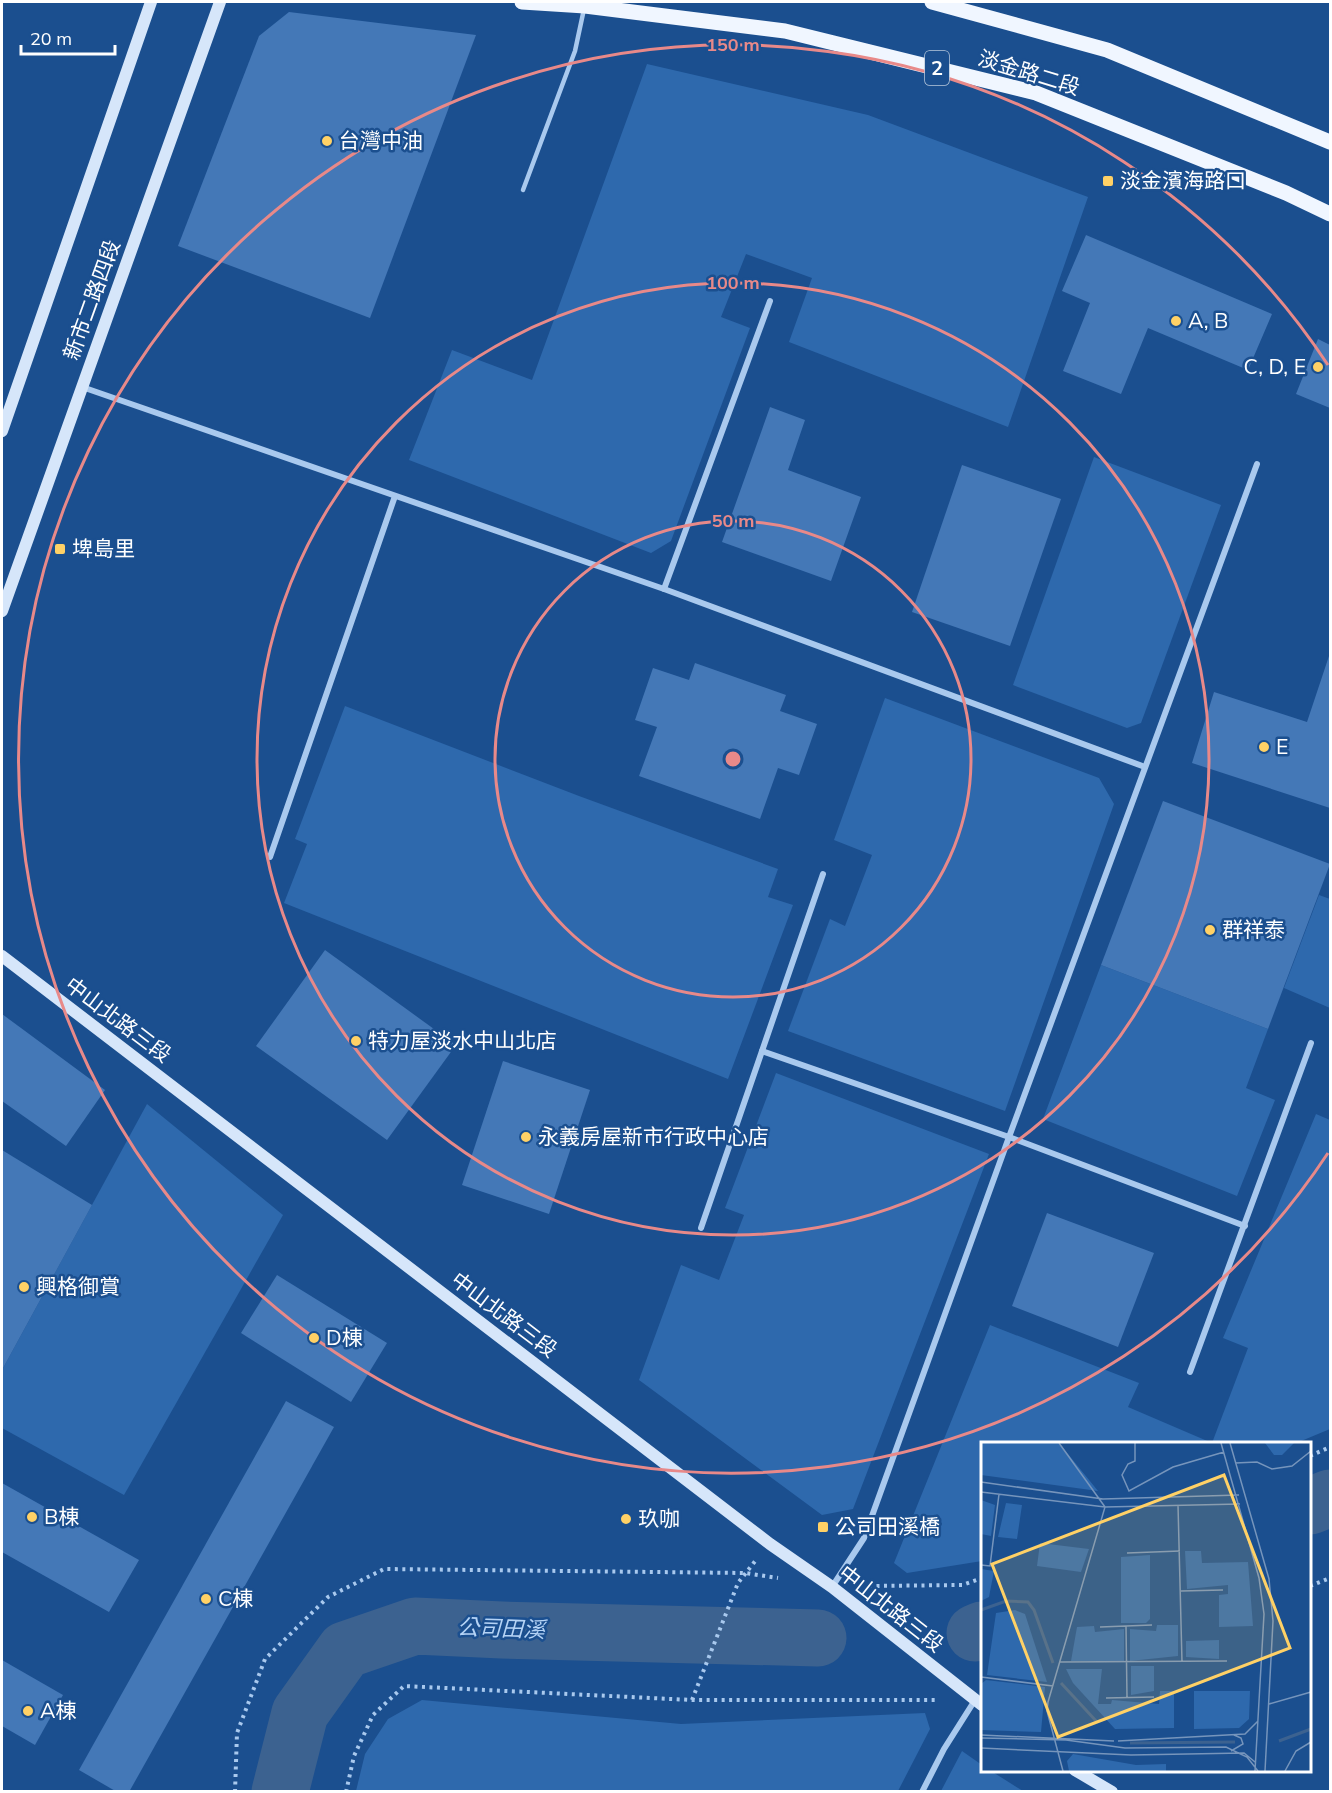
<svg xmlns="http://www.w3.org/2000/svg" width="1332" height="1793" font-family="Mulish,'Noto Sans TC',sans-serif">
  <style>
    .green { fill: #2e69ad }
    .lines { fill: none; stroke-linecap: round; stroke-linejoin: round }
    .river { stroke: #3c6290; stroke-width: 57 }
    .building { fill: #4478b7 }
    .path { stroke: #a9c9ee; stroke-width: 4; stroke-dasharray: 3 4.5; stroke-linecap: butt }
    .lane { stroke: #a9c9ee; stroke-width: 4.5 }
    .street { stroke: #a9c9ee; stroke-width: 6 }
    .secondary { stroke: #d6e6fa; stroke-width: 12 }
    .primary { stroke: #f0f6ff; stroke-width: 15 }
    .ring { fill: none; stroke: #e88989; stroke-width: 3 }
    .poi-dot { fill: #ffd166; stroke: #1b4f8f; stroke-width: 2 }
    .labels { text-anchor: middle; stroke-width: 5; stroke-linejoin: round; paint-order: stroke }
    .shield { fill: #1b4f8f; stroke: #bbcadd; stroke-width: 1.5 }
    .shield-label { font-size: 20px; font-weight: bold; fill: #fff }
    .street-label { font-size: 21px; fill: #fff; stroke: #1b4f8f }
    .poi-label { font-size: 21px; fill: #fff; stroke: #1b4f8f; text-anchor: start }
    .water-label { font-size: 22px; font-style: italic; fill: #b5d3f5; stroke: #1b4f8f }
    .inset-river { fill: none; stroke: #3c6290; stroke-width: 3 }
    .inset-road { fill: none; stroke: #7695bc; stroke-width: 1.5 }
    .view { fill: #ffd166; fill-opacity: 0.15; stroke: #ffd166; stroke-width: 3 }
    .inset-edge { fill: none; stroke: #fff; stroke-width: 3 }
    .centre { fill: #e88989; stroke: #1b4f8f; stroke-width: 3 }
    .ring-label { font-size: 18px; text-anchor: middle; font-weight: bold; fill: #e88989; stroke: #1b4f8f; stroke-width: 5; stroke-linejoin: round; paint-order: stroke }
  </style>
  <rect width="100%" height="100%" fill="#1b4f8f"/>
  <g class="green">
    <path d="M647,64L868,115L1088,197L1008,427L789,342L812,278L746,254L721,317L750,328L671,541L651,553L409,460L452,350L532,380Z"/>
    <path d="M1094,457L1221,505L1141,723L1127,728L1013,685Z"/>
    <path d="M885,698L1099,778L1114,804L1005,1111L788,1031L830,919L845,926L872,855L834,840Z"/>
    <path d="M345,706L579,796L778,869L768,897L793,905L728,1079L284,903L307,844L295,839Z"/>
    <path d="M1319,895L1330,899V1008L1284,988Z"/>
    <path d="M1101,965L1268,1029L1246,1088L1275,1100L1237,1196L1043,1119Z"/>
    <path d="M776,1073L989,1154L853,1509L822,1515L639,1380L681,1265L719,1280L744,1215L725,1208Z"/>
    <path d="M147,1104L283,1215L124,1495L2,1428V1370Z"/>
    <path d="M1316,1114L1330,1120V1429L1294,1444H982V1561L907,1573L894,1563L990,1325L1139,1383L1128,1407L1212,1443L1248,1348L1223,1338Z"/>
    <path d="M422,1700L681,1724L925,1713L930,1729L898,1791H356L365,1754L388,1719Z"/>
    <path d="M962,1751L982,1765V1770L991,1771L1023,1791H941Z"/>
  </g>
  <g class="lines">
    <g class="river">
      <path d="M1310,1506L1330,1498"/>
      <path d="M975,1633L982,1630"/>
      <path d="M280,1792L300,1713L345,1650L415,1626L502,1630L818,1638"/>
    </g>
  </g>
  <g class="building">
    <path d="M289,12L476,35L370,318L178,246L259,36Z"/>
    <path d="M1086,235L1272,314L1248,370L1148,328L1121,394L1063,371L1090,303L1062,291Z"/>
    <path d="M1318,339L1330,345V408L1296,394Z"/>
    <path d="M770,407L805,420L788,470L861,497L831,581L722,542Z"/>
    <path d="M962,465L1061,499L1010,646L912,612Z"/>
    <path d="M1330,653V808L1192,763L1214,692L1307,722Z"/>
    <path d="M695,663L786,695L780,711L817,724L799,775L778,768L760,819L639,776L657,727L635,720L653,668L689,680Z"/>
    <path d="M1163,801L1330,864L1268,1029L1101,965Z"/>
    <path d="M325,950L456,1045L387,1140L256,1046Z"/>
    <path d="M2,1014L105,1090L66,1146L2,1101Z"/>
    <path d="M503,1061L590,1090L549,1214L462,1185Z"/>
    <path d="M2,1150L92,1205L2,1370Z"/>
    <path d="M1047,1213L1154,1253L1118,1347L1012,1306Z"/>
    <path d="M277,1275L387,1343L351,1402L241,1333Z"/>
    <path d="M286,1401L334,1427L129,1792H117L79,1770Z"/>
    <path d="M2,1483L139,1560L109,1612L2,1552Z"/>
    <path d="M2,1660L63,1695L35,1745L2,1726Z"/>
  </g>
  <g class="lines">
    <g class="path">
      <path d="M1310,1456L1330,1447"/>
      <path d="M869,1586L962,1585L982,1578"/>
      <path d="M1310,1586L1330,1578"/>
      <path d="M692,1700L738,1583L756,1560"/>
      <path d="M235,1792L237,1733L265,1659L328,1597L384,1569L745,1573L778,1578"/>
      <path d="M346,1792L354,1756L373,1715L404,1686L692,1700H939"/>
    </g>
    <path class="lane" d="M523,190L575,51L584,9"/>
    <g class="street">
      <path d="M82,387L664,589L1145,767"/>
      <path d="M664,589L770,301"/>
      <path d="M270,857L395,496"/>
      <path d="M762,1051L1009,1137L1245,1226"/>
      <path d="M701,1228L823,874"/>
      <path d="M1190,1372L1311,1043"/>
      <path d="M832,1587L864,1538L1009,1137L1257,464"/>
      <path d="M922,1792L944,1749L975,1700"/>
    </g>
    <g class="secondary">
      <path d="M2,431L151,2"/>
      <path d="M2,611L220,2"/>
      <path d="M2,956L770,1544L832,1587L982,1705"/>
      <path d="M1075,1770L1112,1792"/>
    </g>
    <g class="primary">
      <path d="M522,2L585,6L785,31L1036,93L1286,193L1330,214"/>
      <path d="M932,2L1107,50L1330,142"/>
    </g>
  </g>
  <g class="ring">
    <circle cx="733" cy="759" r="238"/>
    <circle cx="733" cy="759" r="476"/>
    <path d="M1328 1153A714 714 0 1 1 1328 365"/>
  </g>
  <g class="poi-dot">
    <circle cx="327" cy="141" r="6"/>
    <rect x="1102" y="175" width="12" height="12" rx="3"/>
    <circle cx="1176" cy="321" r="6"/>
    <circle cx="1318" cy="367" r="6"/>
    <rect x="54" y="543" width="12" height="12" rx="3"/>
    <circle cx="1264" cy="747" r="6"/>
    <circle cx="1210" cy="930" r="6"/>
    <circle cx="356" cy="1041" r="6"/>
    <circle cx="526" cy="1137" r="6"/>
    <circle cx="24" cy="1287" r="6"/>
    <circle cx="314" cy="1338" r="6"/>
    <circle cx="32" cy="1517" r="6"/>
    <circle cx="626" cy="1519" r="6"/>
    <rect x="817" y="1521" width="12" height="12" rx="3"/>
    <circle cx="206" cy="1599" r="6"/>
    <circle cx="28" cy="1711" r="6"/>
  </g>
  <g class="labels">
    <rect class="shield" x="925" y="51" width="24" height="34" rx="4.5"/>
    <g class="shield-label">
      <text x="937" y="75">2</text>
    </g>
    <g class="street-label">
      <text transform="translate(1029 73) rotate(17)" y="7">淡金路二段</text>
      <text transform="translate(92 300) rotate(-70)" y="7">新市二路四段</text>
      <text transform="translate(118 1020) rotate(37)" y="7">中山北路三段</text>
      <text transform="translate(504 1315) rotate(37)" y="7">中山北路三段</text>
      <text transform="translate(891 1609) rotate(38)" y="7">中山北路三段</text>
    </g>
    <g class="poi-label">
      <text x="339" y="148">台灣中油</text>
      <text x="1120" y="188">淡金濱海路口</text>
      <text x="1188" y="328">A, B</text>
      <text x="1306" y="374" text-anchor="end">C, D, E</text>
      <text x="72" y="556">埤島里</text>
      <text x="1276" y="754">E</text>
      <text x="1222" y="937">群祥泰</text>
      <text x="368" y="1048">特力屋淡水中山北店</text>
      <text x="538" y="1144">永義房屋新市行政中心店</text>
      <text x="36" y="1294">興格御賞</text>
      <text x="326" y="1345">D棟</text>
      <text x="44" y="1524">B棟</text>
      <text x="638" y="1526">玖咖</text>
      <text x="835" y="1534">公司田溪橋</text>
      <text x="218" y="1606">C棟</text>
      <text x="40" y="1718">A棟</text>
    </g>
    <g class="water-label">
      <text transform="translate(501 1628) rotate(2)" y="8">公司田溪</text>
    </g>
  </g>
  <g transform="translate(981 1442)">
    <rect width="330" height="330" fill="#1b4f8f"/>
    <path d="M0,1H78L117,49L0,33ZM284,1H313L301,13H293ZM0,58L14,63L10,94L0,92ZM25,61L41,63L36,97L17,95ZM59,101L108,107L100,130L56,124ZM204,109H220L221,121L267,120L272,184L238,185V153L247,152V143L206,147ZM169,113V177L165,181H140V115ZM0,127L13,129L8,155L0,159ZM34,168L44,172L66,240L6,233L15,171ZM176,183H197V214L149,219V187L175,189ZM113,184L114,190L143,187V219H90L96,185ZM238,198V217L205,215V199ZM150,224H173V249L150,253ZM85,227H121L117,262H130L131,258L178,262L179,249H193V286L134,287L92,241ZM5,238L64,245L60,290L0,288V242ZM213,249H269L268,277L258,286L213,287ZM92,312L155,323L185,322V329H88L86,319Z" fill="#2e69ad"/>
    <path class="inset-river" d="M0,168L25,159L47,160L53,168L72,221M80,241L116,280M298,299L330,287M149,301L254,300"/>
    <path class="inset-road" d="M78,1L124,65L67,260L66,269L82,329M154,1V19L147,22L141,33L148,49L192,25L243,10M240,1L278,136L283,172L274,329M249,1L288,137L292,179L284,329M254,21L276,20L291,27L311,24L330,9M0,40L122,57L258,53M0,50L124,65L259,62M197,63L201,220M146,111L199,109M0,123L9,124L18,52M200,149L242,148M145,184L146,255M119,185L171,183M79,220L246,219M0,235L72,244M125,256L173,255M288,262L330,250M0,293L133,299M0,296L85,298L144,306L245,305L266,315L277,329M137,299L264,292L277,279M0,306L150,313L263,311L274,320M250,309L262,302L260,296L253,293M304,329L315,309L330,300"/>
    <path class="view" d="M243,33L309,206L77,295L11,122Z"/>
    <rect width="330" height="330" class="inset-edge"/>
  </g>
  <circle cx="733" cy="759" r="9" class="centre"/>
  <g class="ring-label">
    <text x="733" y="51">150 m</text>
    <text x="733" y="289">100 m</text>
    <text x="733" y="527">50 m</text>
  </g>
  <rect width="1332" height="1793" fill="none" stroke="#ffffff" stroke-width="6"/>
  <path d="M21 45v9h94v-9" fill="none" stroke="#ffffff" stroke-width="3"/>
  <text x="30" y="45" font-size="18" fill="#ffffff" stroke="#1b4f8f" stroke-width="4.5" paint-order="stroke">20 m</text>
</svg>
